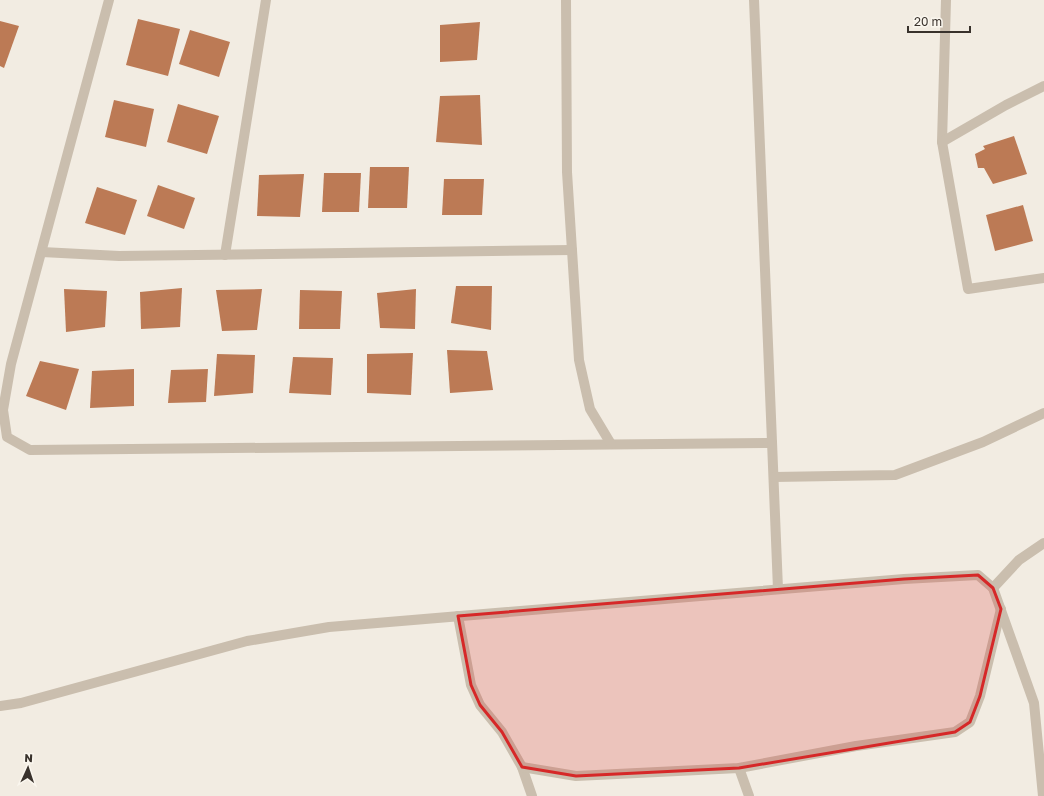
<svg xmlns="http://www.w3.org/2000/svg" width="1044" height="796" font-family="'Golos Text',sans-serif">
  <style>
    .building { fill: #bc7a55 }
    .lines { fill: none; stroke-linecap: round; stroke-linejoin: round }
    .minor { stroke: #cabeae; stroke-width: 10 }
    .marked { fill: #d62828; fill-opacity: 0.2; stroke: #d62828; stroke-width: 3; stroke-linejoin: round }
  </style>
  <rect width="100%" height="100%" fill="#f2ece2"/>
  <g class="building">
    <path d="M138,19L180,29L168,76L126,65Z"/>
    <path d="M0,21L19,26L4,68L0,66Z"/>
    <path d="M480,22L477,60L440,62V25Z"/>
    <path d="M190,30L230,42L219,77L179,64Z"/>
    <path d="M480,95L482,145L436,142L440,96Z"/>
    <path d="M114,100L154,109L146,147L105,137Z"/>
    <path d="M178,104L219,116L207,154L167,142Z"/>
    <path d="M1014,136L1027,174L993,184L984,168H978L975,154L985,149L983,146Z"/>
    <path d="M370,167H409L407,208H368Z"/>
    <path d="M324,173H361L359,212H322Z"/>
    <path d="M304,174L300,217L257,216L259,175Z"/>
    <path d="M444,179H484L482,215H442Z"/>
    <path d="M158,185L195,198L184,229L147,216Z"/>
    <path d="M97,187L137,200L125,235L85,223Z"/>
    <path d="M1023,205L1033,241L995,251L986,215Z"/>
    <path d="M456,286H492L491,330L451,323Z"/>
    <path d="M182,288L180,327L141,329L140,292Z"/>
    <path d="M64,289L107,291L105,327L66,332Z"/>
    <path d="M262,289L257,330L222,331L216,290Z"/>
    <path d="M416,289L415,329L380,328L377,293Z"/>
    <path d="M300,290L342,291L340,329H299Z"/>
    <path d="M447,350L487,351L493,390L450,393Z"/>
    <path d="M413,353L411,395L367,393V354Z"/>
    <path d="M217,354L255,355L253,393L214,396Z"/>
    <path d="M293,357L333,358L331,395L289,393Z"/>
    <path d="M40,361L79,369L66,410L26,396Z"/>
    <path d="M134,369V406L90,408L92,371Z"/>
    <path d="M208,369L206,402L168,403L171,370Z"/>
  </g>
  <g class="lines">
    <g class="minor">
      <path d="M109,0L11,364L3,410L7,437L30,450L772,443"/>
      <path d="M566,0L567,172L579,360L590,409L611,444"/>
      <path d="M754,0L778,589"/>
      <path d="M946,0L942,142L968,289L1044,278"/>
      <path d="M942,142L1006,105L1044,86"/>
      <path d="M42,252L119,256L572,250"/>
      <path d="M225,255L266,0"/>
      <path d="M774,477L895,475L983,442L1044,413"/>
      <path d="M993,588L1034,703L1043,796"/>
      <path d="M458,616L471,685L480,705L502,732L522,767L532,796"/>
      <path d="M0,706L21,703L247,641L329,627L904,579L978,575L993,588L1019,560L1044,543"/>
      <path d="M522,767L576,776L739,768L856,746L955,732L970,722L980,696L1001,609"/>
      <path d="M739,768L749,796"/>
    </g>
  </g>
  <path class="marked" d="M978,575L993,588L1001,609L980,696L970,722L955,732L739,768L576,776L522,767L502,732L480,705L471,685L458,616L904,579Z"/>
  <g transform="translate(28 768) rotate(3)" stroke="#faf6ee" stroke-width="3" paint-order="stroke">
  <path d="M0-3L7 15L0 10L-7 15Z" fill="#39322c"/>
  <text y="-6" font-size="11" font-weight="bold" text-anchor="middle" fill="#39322c">N</text>
  </g>
  <path d="M908 26v6h62v-6" fill="none" stroke="#39322c" stroke-width="2"/>
  <text x="914" y="26" font-size="12" fill="#39322c" stroke="#faf6ee" stroke-width="3" paint-order="stroke">20 m</text>
</svg>
